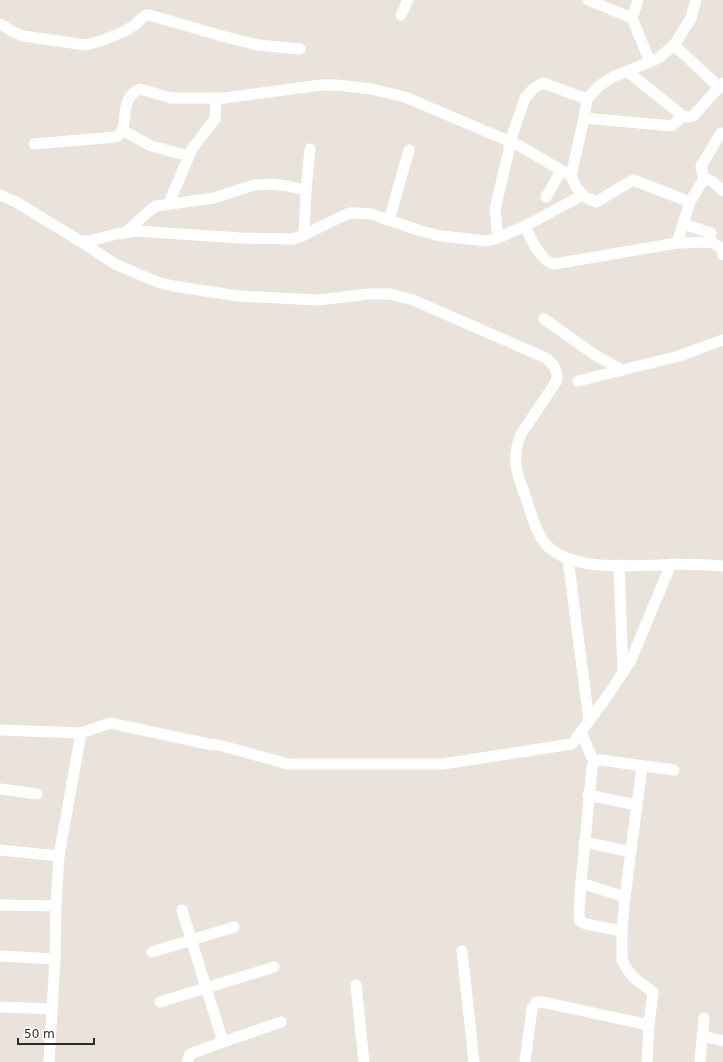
<svg xmlns="http://www.w3.org/2000/svg" width="723" height="1062" font-family="'DejaVu Sans',sans-serif">
  <style>
    .lines { fill: none; stroke-linecap: round; stroke-linejoin: round }
    .minor { stroke: #fff; stroke-width: 11 }
  </style>
  <rect width="100%" height="100%" fill="#e9e3dc"/>
  <g class="lines">
    <g class="minor">
      <path d="M588,0L632,18"/>
      <path d="M638,0L632,18L650,62"/>
      <path d="M696,0L691,18L675,44L659,58L613,77L600,85L587,99L584,118L571,176L576,187L585,197L596,202L633,180L690,202L701,183L707,179L713,182L723,191"/>
      <path d="M401,15L408,0"/>
      <path d="M0,24L14,32L23,36L86,45L103,40L123,32L135,25L142,18L146,15H149L222,36L258,45L300,49"/>
      <path d="M674,45L719,87"/>
      <path d="M627,71L683,116L689,117L693,116L723,83"/>
      <path d="M584,118L672,126L683,116"/>
      <path d="M122,130L151,146L189,156"/>
      <path d="M34,144L116,137C132,129 116,99 140,89L171,98H224L321,85H337L371,89L405,97L518,145L571,176"/>
      <path d="M704,180L701,166L721,133L723,134"/>
      <path d="M0,195L16,202L80,241L115,264L157,282L173,286L238,296L318,300L369,294H390L413,300L546,358C554,365 559,371 556,382L521,434C510,461 518,476 527,501C532,517 538,540 552,550C581,571 625,565 659,565C680,564 702,564 723,566"/>
      <path d="M546,197L561,171"/>
      <path d="M169,203L192,149L215,119L216,98"/>
      <path d="M389,220L409,150"/>
      <path d="M683,224L711,233L709,242"/>
      <path d="M525,226C530,237 541,262 554,264L677,243L709,242L715,244L721,248L723,255"/>
      <path d="M125,233L148,212L156,206L214,198L254,185L271,184L288,186L306,190"/>
      <path d="M304,235L306,190L310,149"/>
      <path d="M498,238L495,209L513,133L525,98L534,88L543,83L587,99"/>
      <path d="M80,241H90L116,234L136,231L240,238L293,239L304,235L349,213H357L371,214L421,231L441,236L486,241L498,238L525,226L583,195"/>
      <path d="M677,243L690,202"/>
      <path d="M544,319L595,355L622,370"/>
      <path d="M578,381L679,356L723,340"/>
      <path d="M568,559L589,721"/>
      <path d="M619,565L623,673"/>
      <path d="M0,730L81,733L59,856"/>
      <path d="M581,732L594,762"/>
      <path d="M81,733L110,723L208,744L219,745L288,764H443L572,744L608,695L631,660L671,564"/>
      <path d="M642,766L625,897L622,931V960L627,969L633,977L653,992L649,1025"/>
      <path d="M0,789L37,794"/>
      <path d="M588,795L636,805"/>
      <path d="M584,842L631,852"/>
      <path d="M0,850L59,856L56,906L55,959L49,1062"/>
      <path d="M581,883L625,897"/>
      <path d="M0,905L56,906"/>
      <path d="M182,910L223,1042"/>
      <path d="M622,931L586,924L580,921L579,913L581,883L592,768L594,762L601,760L674,770"/>
      <path d="M462,951L474,1062"/>
      <path d="M152,952L234,927"/>
      <path d="M0,956L55,959"/>
      <path d="M356,985L364,1062"/>
      <path d="M160,1002L274,967"/>
      <path d="M0,1007L52,1009"/>
      <path d="M702,1036L723,1041"/>
      <path d="M187,1062L190,1054L223,1042L281,1022"/>
      <path d="M525,1062L532,1009L536,1002H542L649,1025L647,1062"/>
      <path d="M700,1062L704,1018"/>
    </g>
  </g>
  <path d="M18 1038v6h76v-6" fill="none" stroke="#292929" stroke-width="2"/>
  <text x="24" y="1038" font-size="12" fill="#292929" stroke="#ffffff" stroke-width="3" paint-order="stroke">50 m</text>
</svg>
